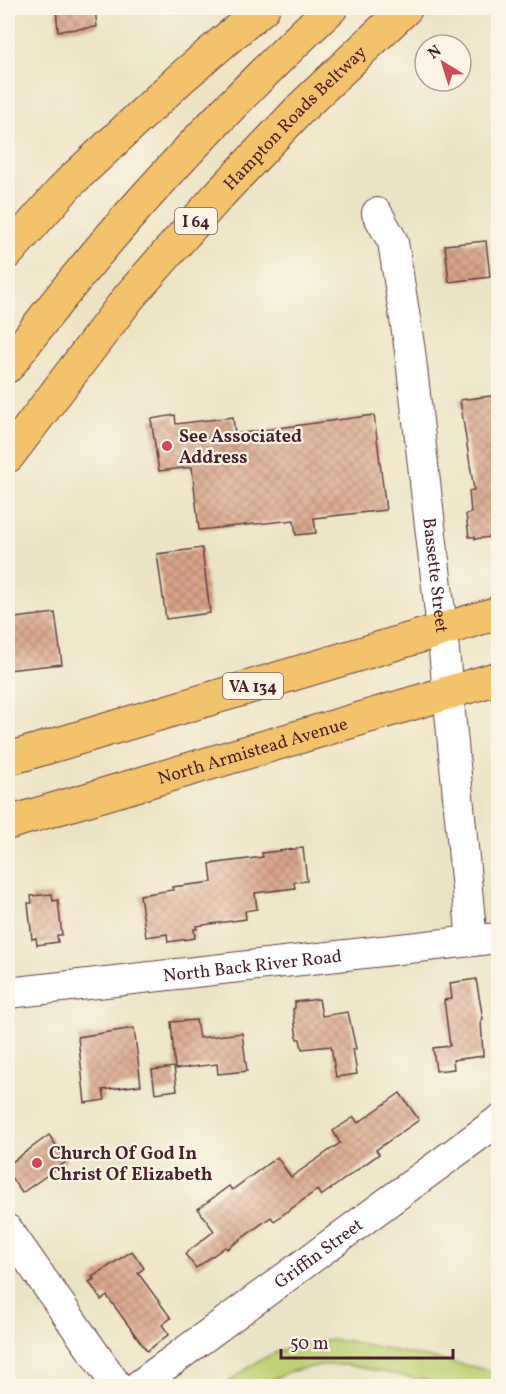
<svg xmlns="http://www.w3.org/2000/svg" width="506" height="1394" font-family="Vollkorn,serif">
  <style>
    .garden { fill: #bed174; stroke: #847850; stroke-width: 1.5 }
    .building { fill: url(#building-cross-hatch) }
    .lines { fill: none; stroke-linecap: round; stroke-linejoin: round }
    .minor-casing { stroke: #623d42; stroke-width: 32 }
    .major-casing { stroke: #623d42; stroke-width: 35 }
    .highway-casing { stroke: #623d42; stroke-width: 35 }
    .minor { stroke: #fff; stroke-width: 30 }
    .major { stroke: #f2c36a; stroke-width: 33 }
    .highway { stroke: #f2c36a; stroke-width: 33 }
    .poi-dot { fill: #d1495b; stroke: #fcf5e5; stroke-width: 2 }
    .labels { text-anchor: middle; stroke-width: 4.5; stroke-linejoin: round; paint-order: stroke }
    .shield { fill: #fcf5e5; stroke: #7f5f63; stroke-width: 1.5 }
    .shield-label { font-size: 16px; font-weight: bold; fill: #4a1f2b }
    .street-label { font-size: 18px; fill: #4a1f2b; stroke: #fcf5e5 }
    .poi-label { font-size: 18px; font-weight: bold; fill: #4a1f2b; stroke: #fcf5e5; text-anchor: start }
  </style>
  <defs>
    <pattern id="building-cross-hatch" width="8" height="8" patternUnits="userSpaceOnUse" patternTransform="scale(1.5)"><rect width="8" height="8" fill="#d8a488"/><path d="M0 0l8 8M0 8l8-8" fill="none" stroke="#b1856f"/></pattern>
  </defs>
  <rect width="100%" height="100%" fill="#fcf5e5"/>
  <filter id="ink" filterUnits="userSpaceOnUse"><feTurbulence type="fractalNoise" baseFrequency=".0167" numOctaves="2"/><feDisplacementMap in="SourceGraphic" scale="12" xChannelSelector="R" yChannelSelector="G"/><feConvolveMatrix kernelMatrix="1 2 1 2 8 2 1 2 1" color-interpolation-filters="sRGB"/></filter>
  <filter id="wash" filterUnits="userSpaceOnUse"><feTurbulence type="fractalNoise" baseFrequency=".008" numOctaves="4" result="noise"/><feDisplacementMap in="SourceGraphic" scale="24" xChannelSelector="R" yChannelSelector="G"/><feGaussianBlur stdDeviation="1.35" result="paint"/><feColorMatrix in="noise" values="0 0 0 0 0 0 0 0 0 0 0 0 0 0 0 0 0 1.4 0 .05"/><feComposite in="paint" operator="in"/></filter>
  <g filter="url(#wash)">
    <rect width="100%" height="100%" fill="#ebe4c4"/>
    <path class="garden" d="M323,1340L349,1341L498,1372V1386H455L347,1365H321L288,1372L261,1386H224C259,1358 278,1347 323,1340Z"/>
    <g id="blocks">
      <g class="building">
        <path d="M56,8H95L97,27L58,31Z"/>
        <path d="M486,241L490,277L449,282L445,245Z"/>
        <path d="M498,395V536L475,539V537H469L466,514L471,513L469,491L474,490L460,400Z"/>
        <path d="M175,415L176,424L233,417L235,434L374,415L386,510L314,518L316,533L296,535L294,520L199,530L192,467L159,471L151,419Z"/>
        <path d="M202,548L210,613L166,619L157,554Z"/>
        <path d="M55,613L62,664L8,670V619Z"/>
        <path d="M303,848L307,881L294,882L295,888L255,893L257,909L245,911L246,919L196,926L197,929H194L195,938L168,942L167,934L146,937L140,895L173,890L172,887L212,882L210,864L263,857L262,853Z"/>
        <path d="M52,894L53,901L58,900L62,935H57L58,942L37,945L36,938L32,939L28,903H32L31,896Z"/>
        <path d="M476,979L483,1019L481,1020L483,1056L453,1060L454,1069L436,1071L433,1048L450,1046L444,1000L452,999L450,983Z"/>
        <path d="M319,999L322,1016L348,1012L356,1049H353L357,1074L336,1077L331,1046L302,1049L300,1039H297L293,1009L295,1008V1002Z"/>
        <path d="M196,1020L199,1038L242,1033L247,1071L218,1074L217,1064L175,1069L171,1022Z"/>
        <path d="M134,1028L141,1085L103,1090L105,1100L85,1103L78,1037Z"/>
        <path d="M174,1067L177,1090L155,1093L152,1070Z"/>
        <path d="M400,1093L419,1120L376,1150L379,1154L321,1196L317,1190L274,1221L271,1217L227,1249L225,1247L196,1268L185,1254L214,1231L198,1209L229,1186L232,1190L277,1157L291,1177L340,1143L333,1131L354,1117L358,1123Z"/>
        <path d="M49,1135L67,1161L22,1193L8,1173V1165Z"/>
        <path d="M132,1251L144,1268L138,1273L171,1318L162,1325L169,1334L147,1351L107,1296L101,1300L89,1282L94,1279L92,1277Z"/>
      </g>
    </g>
  </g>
  <g filter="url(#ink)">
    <use href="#blocks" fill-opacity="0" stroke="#623d42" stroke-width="1.5"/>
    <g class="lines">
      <defs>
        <g id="minor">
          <path id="s1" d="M377,213L393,242L410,351L442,630L472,941"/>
          <path id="s2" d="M8,993L498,938"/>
          <path d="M8,1230L117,1386"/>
          <path id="s3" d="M138,1386L498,1121"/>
        </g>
        <g id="major">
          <path d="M8,759L498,613"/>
          <path id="s4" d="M8,823L498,678"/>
        </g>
        <g id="highway">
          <path d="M8,252L68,184L181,78L263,8"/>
          <path d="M8,366C103,236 214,118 331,8"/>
          <path id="s5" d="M8,456L129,297L218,196L301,108L406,8"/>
        </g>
      </defs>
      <use href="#minor" class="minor-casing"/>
      <use href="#major" class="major-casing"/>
      <use href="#highway" class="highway-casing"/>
      <use href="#minor" class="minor"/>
      <use href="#major" class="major"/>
      <use href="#highway" class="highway"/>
    </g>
  </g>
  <g class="poi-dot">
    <circle cx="167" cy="446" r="6"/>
    <circle cx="37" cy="1163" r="6"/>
  </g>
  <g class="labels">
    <g class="shield">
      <rect x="175" y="208" width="42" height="26" rx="4.5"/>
      <rect x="223" y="673" width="60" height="26" rx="4.5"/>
    </g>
    <g class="shield-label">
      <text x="196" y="227">I 64</text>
      <text x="253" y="692">VA 134</text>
    </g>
    <g class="street-label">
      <text dy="6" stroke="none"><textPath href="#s5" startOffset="444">Hampton Roads Beltway</textPath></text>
      <text dy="6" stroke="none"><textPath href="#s1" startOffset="369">Bassette Street</textPath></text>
      <text dy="6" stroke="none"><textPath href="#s4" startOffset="255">North Armistead Avenue</textPath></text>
      <text dy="6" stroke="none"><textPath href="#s2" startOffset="246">North Back River Road</textPath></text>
      <text dy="6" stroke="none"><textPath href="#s3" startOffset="224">Griffin Street</textPath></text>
    </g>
    <g class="poi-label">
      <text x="179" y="442">See Associated<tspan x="179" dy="21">Address</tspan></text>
      <text x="49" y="1159">Church Of God In<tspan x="49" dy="21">Christ Of Elizabeth</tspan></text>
    </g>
  </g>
  <rect width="506" height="1394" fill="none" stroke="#fcf5e5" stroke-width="30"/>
  <g transform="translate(443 63) rotate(322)"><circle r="28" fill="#fcf5e5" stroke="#b59f9b" stroke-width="1.5"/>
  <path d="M0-4.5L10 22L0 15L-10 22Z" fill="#d1495b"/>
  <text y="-9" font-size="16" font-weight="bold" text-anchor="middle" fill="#4a1f2b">N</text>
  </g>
  <path d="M281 1349v9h172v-9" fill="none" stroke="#4a1f2b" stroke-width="3"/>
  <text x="290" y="1349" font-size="18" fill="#4a1f2b" stroke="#fcf5e5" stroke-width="4.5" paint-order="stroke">50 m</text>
</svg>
